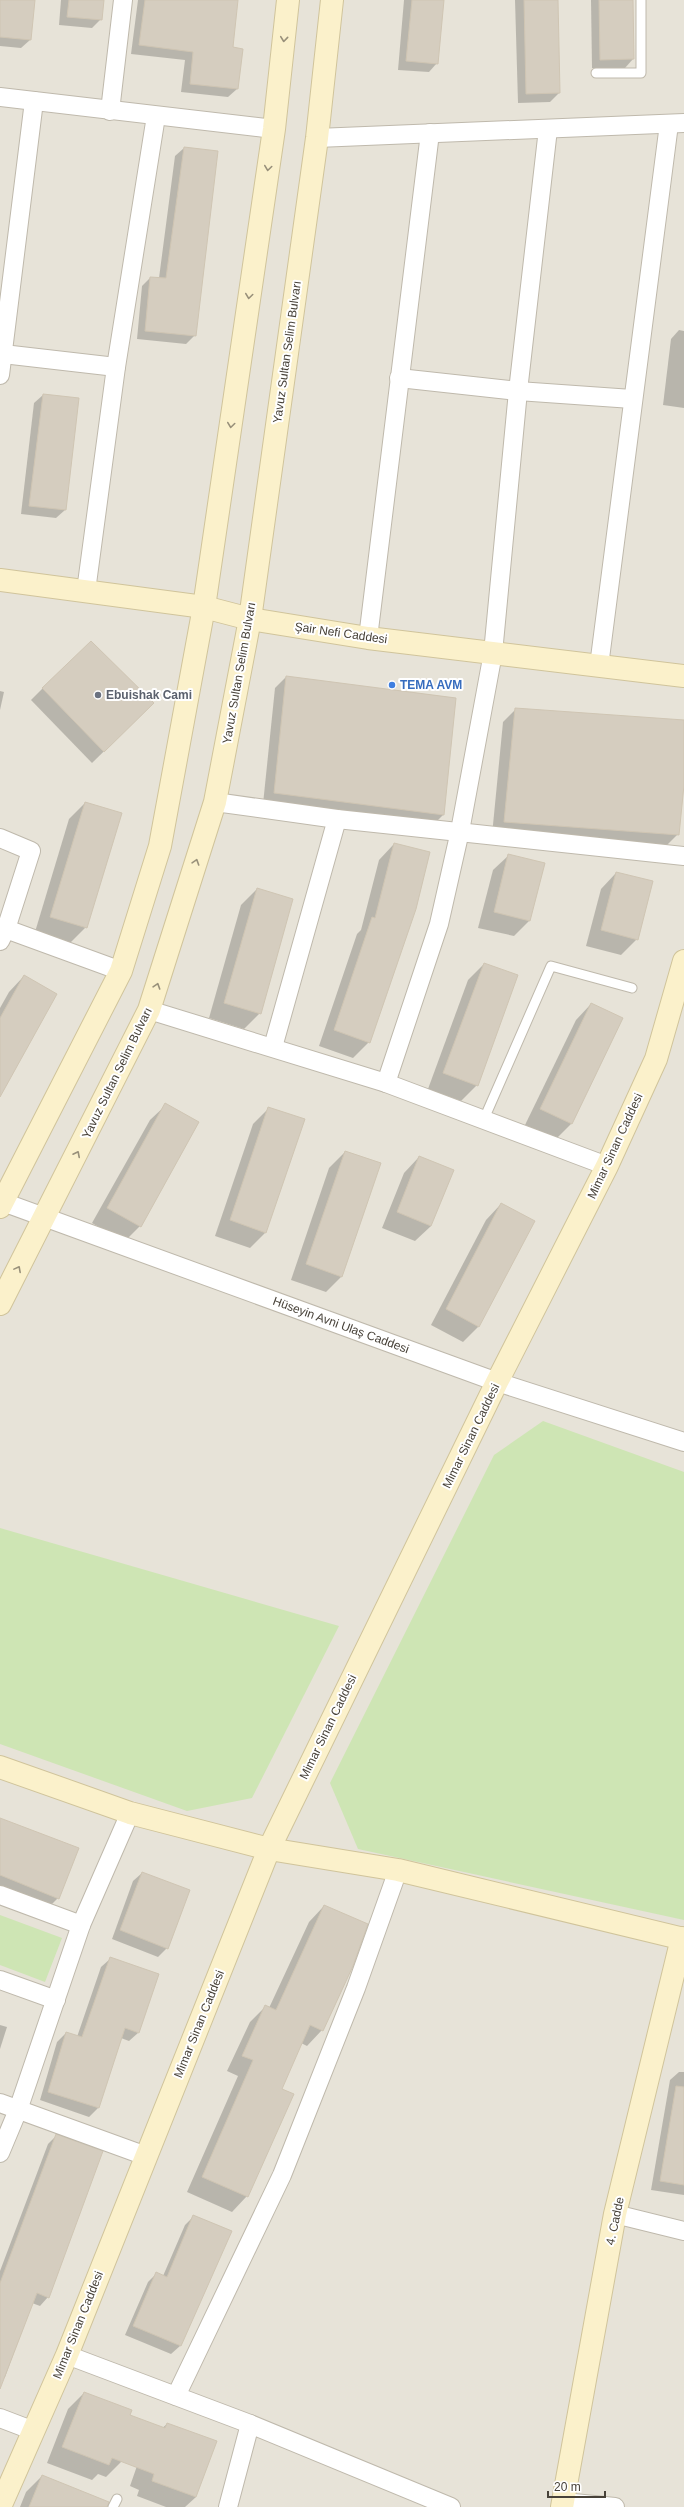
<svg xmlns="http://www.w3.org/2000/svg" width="684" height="2507" font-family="Helvetica,sans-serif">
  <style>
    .residential { fill: #e7e3d8 }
    .green { fill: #cee5b4 }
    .shadow { fill: #0003 }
    .building { fill: #d5cdbf; stroke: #cfc5b3 }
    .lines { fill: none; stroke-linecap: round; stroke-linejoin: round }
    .lane-casing { stroke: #bfb9ac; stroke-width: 11 }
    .street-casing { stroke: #bfb9ac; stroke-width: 20 }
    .secondary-casing { stroke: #d0c49b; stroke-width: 24 }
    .lane { stroke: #fff; stroke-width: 9 }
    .street { stroke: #fff; stroke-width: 18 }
    .secondary { stroke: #fbf1cb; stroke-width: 22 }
    .oneway { stroke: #98907a }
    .shop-dot { fill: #3f7fe0; stroke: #fff; stroke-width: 1.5 }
    .worship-dot { fill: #6b7280; stroke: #fff; stroke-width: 1.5 }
    .labels { text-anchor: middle; stroke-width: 4; stroke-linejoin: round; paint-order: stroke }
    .street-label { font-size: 12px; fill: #474138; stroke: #fff }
    .shop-label { font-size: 12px; font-weight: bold; fill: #366cbe; stroke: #fff; text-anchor: start }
    .worship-label { font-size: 12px; font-weight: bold; fill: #5b616d; stroke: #fff; text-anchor: start }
  </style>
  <rect width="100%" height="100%" fill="#f4f1e9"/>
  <rect class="residential" x="0" y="0" width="684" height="2507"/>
  <g class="green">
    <path d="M543,1421L684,1472V1920L358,1849L330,1783L494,1455Z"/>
    <path d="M0,1528L339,1626L252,1798L187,1811L0,1744Z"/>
    <path d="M0,1915L62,1938L45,1982L0,1965Z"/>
  </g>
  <g class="shadow">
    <path d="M0,0H34L30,40L21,48L0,46Z"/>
    <path d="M61,0H103L101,19L92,28L59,25Z"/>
    <path d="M138,0H237L232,48L237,89L228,97L181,92L185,60L131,54Z"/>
    <path d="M404,0H443L437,63L429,72L398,70Z"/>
    <path d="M515,0H557L559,93L550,102L518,103Z"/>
    <path d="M591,0H632L633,59L625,68H592Z"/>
    <path d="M184,148L217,152L195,335L186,344L137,339L142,286L150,278H159L175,156Z"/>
    <path d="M679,330L684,331V408L663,405L671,339Z"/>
    <path d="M43,395L78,399L65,510L56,518L21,514L34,403Z"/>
    <path d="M286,677L455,698L443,815L432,826L263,804L275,688Z"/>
    <path d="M43,688L142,714L92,763L31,700Z"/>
    <path d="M0,691L4,692L0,710Z"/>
    <path d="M516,709L684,721V774L678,834L665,847L492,835L503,722Z"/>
    <path d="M85,803L86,927L70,943L35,932L69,819Z"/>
    <path d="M394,844L369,1042L353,1058L319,1046L357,934L361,930L379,860Z"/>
    <path d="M509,855L529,921L514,936L478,928L493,870Z"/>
    <path d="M616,873L637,939L621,955L586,946L601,889Z"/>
    <path d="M257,889L260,1013L244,1029L209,1018L241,905Z"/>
    <path d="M484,964L477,1085L461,1101L428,1089L468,980Z"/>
    <path d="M24,976L0,1094V1008L9,992Z"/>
    <path d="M591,1004L571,1124L556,1139L525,1125L576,1020Z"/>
    <path d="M166,1105L140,1226L124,1242L92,1223L150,1120Z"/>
    <path d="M269,1108L265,1233L250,1248L215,1236L253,1124Z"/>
    <path d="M345,1152L342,1276L326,1292L291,1280L329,1168Z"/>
    <path d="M419,1157L431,1226L415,1241L382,1228L404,1173Z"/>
    <path d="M501,1204L478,1327L463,1342L431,1325L486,1220Z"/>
    <path d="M0,1819L58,1898L49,1907L0,1888Z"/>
    <path d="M142,1873L167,1948L158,1957L112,1939L133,1881Z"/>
    <path d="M324,1906L322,2030L307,2046L301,2043L280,2090L247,2196L232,2212L187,2192L238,2076L227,2071L250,2022L266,2006L269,2008L309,1922Z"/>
    <path d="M110,1959L138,2033L129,2041L121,2038L98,2108L89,2117L40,2100L57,2042L66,2033L77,2037L101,1967Z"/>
    <path d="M0,2025L7,2027L0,2049Z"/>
    <path d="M679,2072H684V2195L651,2190L670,2080Z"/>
    <path d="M56,2136L48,2297L40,2306L32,2303L5,2377L0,2382V2271L48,2144Z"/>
    <path d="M194,2216L231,2231L180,2346L171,2354L125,2335L148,2282L156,2274L163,2276L185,2225Z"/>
    <path d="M84,2393L129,2416L122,2461L106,2477L98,2474L92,2480L47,2463L68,2409Z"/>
    <path d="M167,2424L196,2497L185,2507H166L137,2496L139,2490L130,2486L145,2443Z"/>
    <path d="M42,2476L103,2507H20L26,2492Z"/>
  </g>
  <g class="building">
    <path d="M0,0H35L31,40L0,37Z"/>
    <path d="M69,0H104L102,20L67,17Z"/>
    <path d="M145,0H238L233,47L243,49L238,89L190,84L193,52L139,45Z"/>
    <path d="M412,0H444L438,64L406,61Z"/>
    <path d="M524,0H558L560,93L526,94Z"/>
    <path d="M599,0H633L634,59L600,60Z"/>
    <path d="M184,147L218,151L196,336L145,331L150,277L166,278Z"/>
    <path d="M43,394L79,398L66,510L29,506Z"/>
    <path d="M91,641L154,703L104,752L42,688Z"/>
    <path d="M286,676L456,698L444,815L274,793Z"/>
    <path d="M515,708L684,720V785L679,835L504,822Z"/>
    <path d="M85,802L122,813L87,928L50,917Z"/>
    <path d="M394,843L430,852L416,909L370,1043L334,1030L372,917L375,918Z"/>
    <path d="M508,854L545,863L530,921L494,912Z"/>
    <path d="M616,872L653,881L638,940L601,930Z"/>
    <path d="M257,888L293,899L261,1014L224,1003Z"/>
    <path d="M484,963L518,975L478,1086L443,1073Z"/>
    <path d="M24,975L57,994L0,1097V1018Z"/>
    <path d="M591,1003L623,1018L572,1124L540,1109Z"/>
    <path d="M165,1103L199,1122L141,1227L107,1208Z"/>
    <path d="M268,1107L305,1119L266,1233L230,1220Z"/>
    <path d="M345,1151L381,1163L342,1277L306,1264Z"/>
    <path d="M419,1156L454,1170L431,1226L397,1212Z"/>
    <path d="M501,1203L535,1221L479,1327L446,1309Z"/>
    <path d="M0,1818L79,1848L59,1899L0,1875Z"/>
    <path d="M142,1872L190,1890L168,1949L120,1930Z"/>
    <path d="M324,1905L368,1924L353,1966L323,2031L310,2025L282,2089L294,2094L248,2197L202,2177L253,2060L242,2056L265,2005L276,2010Z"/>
    <path d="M110,1957L159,1974L139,2033L125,2028L99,2108L48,2092L66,2032L82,2037Z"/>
    <path d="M676,2086L684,2087V2185L660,2181Z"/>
    <path d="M56,2134L103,2151L49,2298L37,2293L0,2389V2283Z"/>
    <path d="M193,2215L232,2231L181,2346L133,2326L156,2272L167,2277Z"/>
    <path d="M84,2392L132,2410L130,2415L165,2428L167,2423L217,2441L196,2497L152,2481L154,2474L112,2458L109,2465L62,2447Z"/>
    <path d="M42,2475L109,2502L107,2507H29Z"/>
  </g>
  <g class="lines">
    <defs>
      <g id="lane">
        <path d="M596,73H641V0"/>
        <path d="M484,1119L551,966L632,988"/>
        <path d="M113,2507L117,2499"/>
      </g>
      <g id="street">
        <path d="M0,97L274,129"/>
        <path d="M110,111L123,0"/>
        <path d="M317,138L684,123"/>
        <path d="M3,354L116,367"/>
        <path d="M0,375L34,101"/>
        <path d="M399,378L518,391L632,399"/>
        <path d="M86,591L116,367L156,116"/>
        <path d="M368,638L430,133"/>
        <path d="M599,666L669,124"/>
        <path d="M215,802L337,819L684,856"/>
        <path d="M0,838L31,851L6,929L0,941"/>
        <path d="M6,929L121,971"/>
        <path d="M149,1010L386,1083L607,1166"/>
        <path d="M273,1047L337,819"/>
        <path d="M386,1083L439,924L460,831L493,653L518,391L548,129"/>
        <path d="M0,1201L497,1382L684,1442"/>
        <path d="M0,1895L81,1925"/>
        <path d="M0,1980L56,2000"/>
        <path d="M0,2103L146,2156"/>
        <path d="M0,2153L18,2110L81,1925L130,1813"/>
        <path d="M615,2214L684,2231"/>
        <path d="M67,2355L250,2424L451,2507"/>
        <path d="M176,2396L282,2175L356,1988L398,1870"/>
        <path d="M0,2418L34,2431"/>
        <path d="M563,2502L615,2507"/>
        <path d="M228,2507L250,2424"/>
      </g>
      <g id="secondary">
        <path d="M0,580L204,607L250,619L368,638L684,676"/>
        <path d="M0,1207L121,971L160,846L204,607L274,129L288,0"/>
        <path d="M0,1304L149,1010L215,802L250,619L317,138L332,0"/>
        <path d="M0,1767L130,1813L269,1849L398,1870L684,1939"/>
        <path d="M0,2507L67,2355L269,1849L497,1382L607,1166L656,1059L684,961"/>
        <path d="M562,2507L615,2214L682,1938"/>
      </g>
    </defs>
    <use href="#lane" class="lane-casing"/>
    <use href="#street" class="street-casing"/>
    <use href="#secondary" class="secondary-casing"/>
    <use href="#lane" class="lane"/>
    <use href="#street" class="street"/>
    <use href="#secondary" class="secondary"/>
  </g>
  <defs><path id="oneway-chevron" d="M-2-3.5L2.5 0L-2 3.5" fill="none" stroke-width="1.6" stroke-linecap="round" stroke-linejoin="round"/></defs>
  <g class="oneway">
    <use href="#oneway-chevron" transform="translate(284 39) rotate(96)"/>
    <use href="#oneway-chevron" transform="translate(268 168) rotate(98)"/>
    <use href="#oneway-chevron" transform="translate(249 296) rotate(98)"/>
    <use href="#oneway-chevron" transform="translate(231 425) rotate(98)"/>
    <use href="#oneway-chevron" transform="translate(196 862) rotate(-72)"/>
    <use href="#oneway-chevron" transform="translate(157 986) rotate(-72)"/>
    <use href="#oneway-chevron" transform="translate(77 1154) rotate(-63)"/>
    <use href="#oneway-chevron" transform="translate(18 1269) rotate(-62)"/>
  </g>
  <circle class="shop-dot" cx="392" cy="685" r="4"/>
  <circle class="worship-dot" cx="98" cy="695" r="4"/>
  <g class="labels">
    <g class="street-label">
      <text transform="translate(287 352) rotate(-82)" y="4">Yavuz Sultan Selim Bulvarı</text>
      <text transform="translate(341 633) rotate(8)" y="4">Şair Nefi Caddesi</text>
      <text transform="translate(239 673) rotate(-80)" y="4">Yavuz Sultan Selim Bulvarı</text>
      <text transform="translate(117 1073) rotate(-64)" y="4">Yavuz Sultan Selim Bulvarı</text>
      <text transform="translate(615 1146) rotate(-65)" y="4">Mimar Sinan Caddesi</text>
      <text transform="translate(341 1325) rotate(20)" y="4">Hüseyin Avni Ulaş Caddesi</text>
      <text transform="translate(471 1436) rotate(-64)" y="4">Mimar Sinan Caddesi</text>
      <text transform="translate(328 1727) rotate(-64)" y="4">Mimar Sinan Caddesi</text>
      <text transform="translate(199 2024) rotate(-68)" y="4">Mimar Sinan Caddesi</text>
      <text transform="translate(615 2221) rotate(-78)" y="4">4. Cadde</text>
      <text transform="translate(78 2325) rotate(-68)" y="4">Mimar Sinan Caddesi</text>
    </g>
    <g class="shop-label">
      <text x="400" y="689">TEMA AVM</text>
    </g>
    <g class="worship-label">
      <text x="106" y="699">Ebuishak Cami</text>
    </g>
  </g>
  <path d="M548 2491v6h57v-6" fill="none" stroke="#474138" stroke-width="2"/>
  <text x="554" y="2491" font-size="12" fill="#474138" stroke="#ffffff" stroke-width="3" paint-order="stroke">20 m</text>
</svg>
